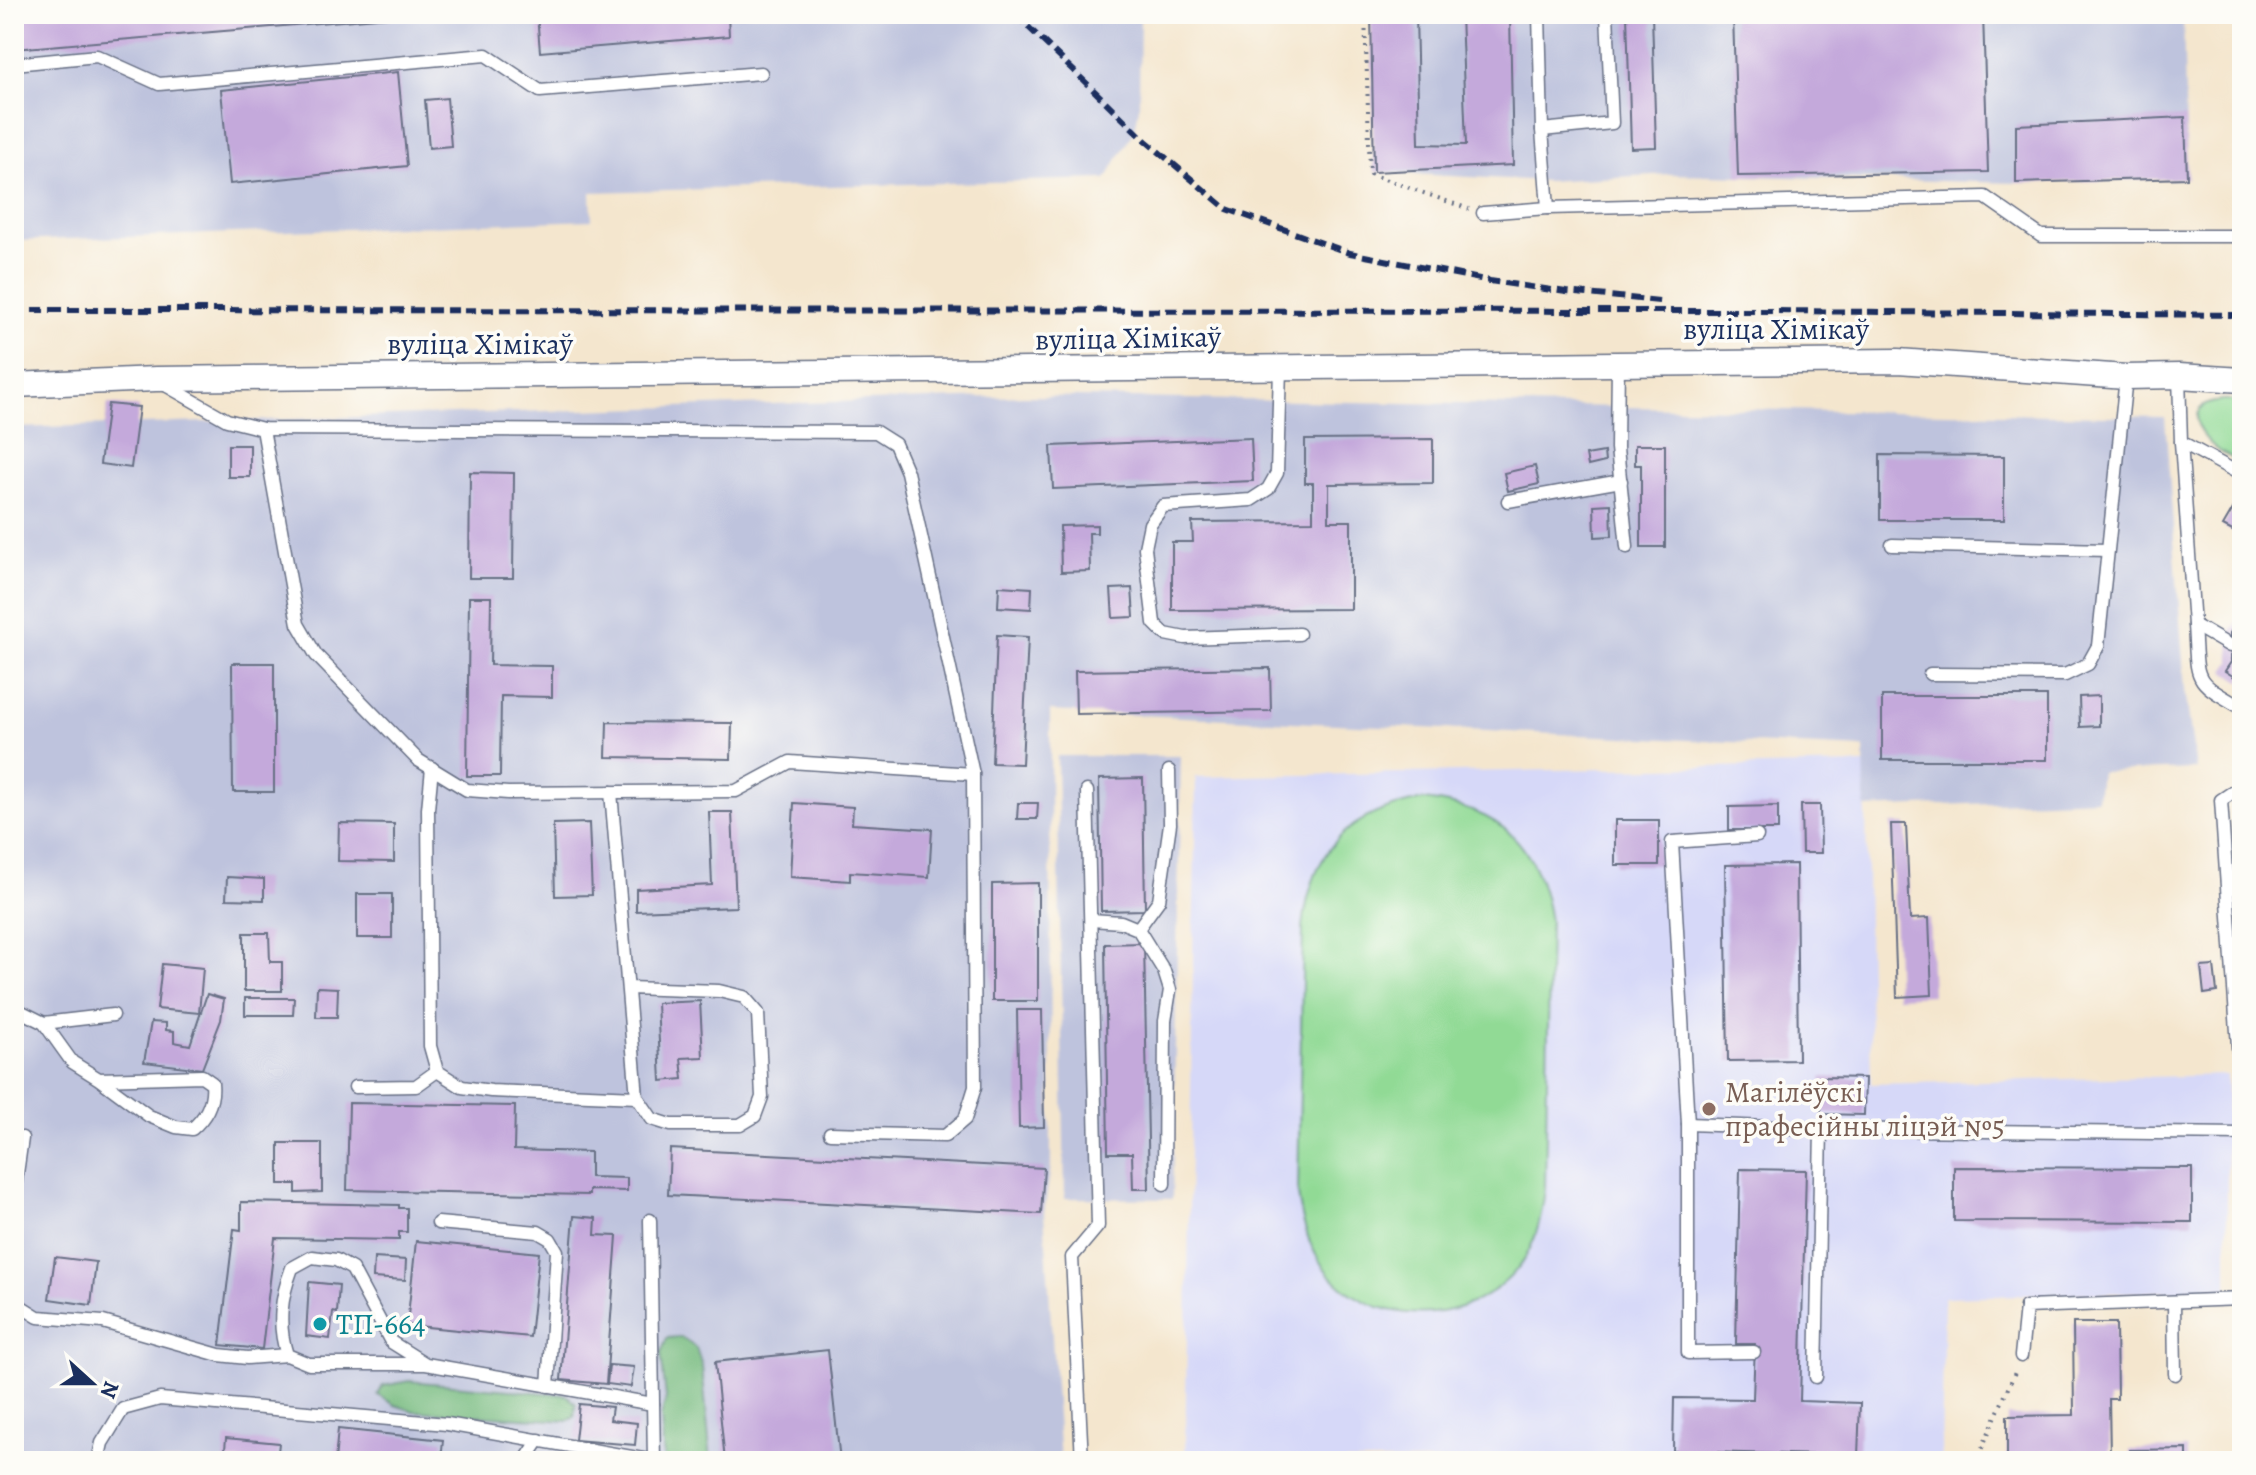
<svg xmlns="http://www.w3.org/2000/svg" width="2256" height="1475" font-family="Alegreya,serif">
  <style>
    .built { fill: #d6d8f8 }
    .industrial { fill: #bec3dd }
    .green { fill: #91da95; stroke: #56847a; stroke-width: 2 }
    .forest { fill: #74ba7e; stroke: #48746e; stroke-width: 2 }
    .building { fill: #c4a9db }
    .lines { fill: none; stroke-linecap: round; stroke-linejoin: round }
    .service-casing { stroke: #676f85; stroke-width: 15 }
    .minor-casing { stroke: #676f85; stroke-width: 27 }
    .path { stroke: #676f85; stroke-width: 4; stroke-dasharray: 2 6; stroke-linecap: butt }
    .service { stroke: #fff; stroke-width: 12 }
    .minor { stroke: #fff; stroke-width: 24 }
    .rail { stroke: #1b2f5e; stroke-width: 6; stroke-dasharray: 12 6; stroke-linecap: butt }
    .education-dot { fill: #8d6e63; stroke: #fdfcf7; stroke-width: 3 }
    .culture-dot { fill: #0f9aa8; stroke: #fdfcf7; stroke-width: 3 }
    .labels { text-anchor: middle; stroke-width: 7; stroke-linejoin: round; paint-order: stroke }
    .street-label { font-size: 30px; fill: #1b2f5e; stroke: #fdfcf7 }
    .education-label { font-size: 30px; fill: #785e54; stroke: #fdfcf7; text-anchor: start }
    .culture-label { font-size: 30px; fill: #0d838f; stroke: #fdfcf7; text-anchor: start }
  </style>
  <rect width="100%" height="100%" fill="#fdfcf7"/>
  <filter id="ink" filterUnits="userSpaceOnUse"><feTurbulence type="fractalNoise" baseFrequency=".0125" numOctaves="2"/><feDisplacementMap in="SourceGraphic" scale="16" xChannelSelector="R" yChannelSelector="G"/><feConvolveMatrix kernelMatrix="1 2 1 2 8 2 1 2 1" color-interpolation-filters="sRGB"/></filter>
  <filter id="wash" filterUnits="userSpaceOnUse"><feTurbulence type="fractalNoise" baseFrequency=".006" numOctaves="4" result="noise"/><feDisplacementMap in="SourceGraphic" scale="32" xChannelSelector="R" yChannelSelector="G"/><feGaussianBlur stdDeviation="1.8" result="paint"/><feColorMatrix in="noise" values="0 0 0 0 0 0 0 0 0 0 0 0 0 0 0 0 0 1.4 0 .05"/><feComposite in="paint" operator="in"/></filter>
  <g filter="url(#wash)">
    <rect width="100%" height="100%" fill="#f4e6ce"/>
    <path class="built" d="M1865,764L1871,1084L2227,1075V1290L1944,1297L1941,1461H1185L1196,777Z"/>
    <g class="industrial">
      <path d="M14,14H1140L1139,107L1135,130L1106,179L591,192L592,220L14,241Z"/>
      <path d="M1371,14H2183L2187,178L2016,183L1670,174L1546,181L1374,172Z"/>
      <path d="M1024,396L2165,417L2185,689L2196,769L2100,772L2097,799L1865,808L1864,748L1050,711L1051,1166L1044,1213L1060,1461H14V428Z"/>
      <path d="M1057,756H1181L1172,1199L1065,1198Z"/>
    </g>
    <g class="green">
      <path d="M2242,401V460C2215,459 2172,410 2215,402C2224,400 2234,401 2242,401Z"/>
      <path d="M1424,800C1502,809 1538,844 1550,921L1545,1189C1541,1222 1534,1254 1509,1278C1455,1332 1352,1325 1315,1253C1305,1234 1301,1215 1298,1194L1303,927C1312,849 1347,812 1424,800Z"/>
    </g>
    <g class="forest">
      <path d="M681,1337L696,1348L702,1366L711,1461H664L661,1417L666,1398L661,1353L667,1338Z"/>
      <path d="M409,1381L567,1395L576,1404L574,1417L567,1421L413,1411L395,1405L378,1395L383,1386Z"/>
    </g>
    <g id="blocks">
      <g class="building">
        <path d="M14,14H400V16L14,49Z"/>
        <path d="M537,14H728L729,36L540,52Z"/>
        <path d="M1371,14H1416L1419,144L1466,145L1461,14H1510L1513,165L1374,172Z"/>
        <path d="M1627,14H1652L1656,147L1631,148Z"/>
        <path d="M1733,14H1983L1988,172L1738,176Z"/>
        <path d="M398,72L407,166L230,184L221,90Z"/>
        <path d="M447,98L451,146L429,148L425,100Z"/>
        <path d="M2185,117L2187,178L2016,183V125Z"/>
        <path d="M108,404L139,407L131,468L100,464Z"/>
        <path d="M1251,438L1253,481L1053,489L1051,446Z"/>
        <path d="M1433,439V483L1329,484V521H1351V609L1172,610V542H1193L1192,522L1313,521V483H1305V440Z"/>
        <rect x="228" y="445" width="22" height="32"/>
        <path d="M1635,445H1665V547H1641V465H1635Z"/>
        <path d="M1604,452L1605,462L1588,466L1586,455Z"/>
        <path d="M1880,455L2004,456V520H1880Z"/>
        <path d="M1535,466L1539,484L1508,491L1504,473Z"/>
        <path d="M470,472L514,473L513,578H469Z"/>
        <path d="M2240,497L2242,498V536L2223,526Z"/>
        <path d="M1611,504L1612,536L1595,537L1594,505Z"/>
        <path d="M1097,525V533H1089L1090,571L1061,572L1060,526Z"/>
        <path d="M999,586L1032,588L1031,609L998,607Z"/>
        <path d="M1132,588L1134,617L1113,618L1111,589Z"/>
        <path d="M469,597H491L490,665L552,666V697L501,696L500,776H467Z"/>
        <path d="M2237,622L2242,625V682L2225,671L2231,662L2230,633Z"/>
        <path d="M997,635L1028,637L1022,764L992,763Z"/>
        <path d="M232,663H274V792H233Z"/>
        <path d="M1270,668L1271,711L1076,714L1075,671Z"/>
        <rect x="1882" y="696" width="165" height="64"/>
        <path d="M2099,696V726L2080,727L2079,697Z"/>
        <path d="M607,722L732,723L731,759L606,757Z"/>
        <path d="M1143,778L1145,910L1101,911L1099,779Z"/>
        <path d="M794,803L853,807L852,824L932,829L929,877L850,872V881L790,877Z"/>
        <path d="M1018,803H1038L1037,819H1017Z"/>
        <path d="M1801,805H1820L1821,853H1802Z"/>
        <path d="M1778,806V830H1729V807Z"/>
        <path d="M709,812H732L736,907L636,911V889L712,885Z"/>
        <rect x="1615" y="820" width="44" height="45"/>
        <path d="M339,823L394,824V862L338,861Z"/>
        <path d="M589,823L592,895L555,896L553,824Z"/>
        <path d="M1891,824H1906L1910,919L1929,918L1932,995L1897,997Z"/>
        <path d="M1796,864L1798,1060L1728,1061L1725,865Z"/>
        <path d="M227,877L264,879V900L226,899Z"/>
        <path d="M1038,883V1001H992V884Z"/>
        <rect x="357" y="894" width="35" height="44"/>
        <path d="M244,933H269L270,962H282V991H244Z"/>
        <path d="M1144,943L1149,1189H1133L1132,1153H1108L1105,944Z"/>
        <path d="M162,964L203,968L199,1013L157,1009Z"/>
        <path d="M2214,966L2217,992L2204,994L2201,967Z"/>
        <path d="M317,987L338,988L337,1017H316Z"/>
        <path d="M207,994L224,999L221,1020L202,1069L144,1062L151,1022L166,1023V1030L174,1031V1042L190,1045Z"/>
        <path d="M245,998H294L293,1015H245Z"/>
        <path d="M700,1001L703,1057L681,1058L683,1079L661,1081L657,1003Z"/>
        <path d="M1017,1010H1042L1044,1127L1019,1128Z"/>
        <path d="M1822,1077L1865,1078L1864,1115L1821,1114Z"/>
        <path d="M349,1103L515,1106L514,1150L590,1152V1177L627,1178V1191L589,1190V1195L347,1190Z"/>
        <path d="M279,1143H322V1192L296,1193V1184H279Z"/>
        <path d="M670,1149L1044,1168L1041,1214L668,1195Z"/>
        <path d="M1954,1167L2192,1168V1222L1954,1221Z"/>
        <path d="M1740,1169L1806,1170L1800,1401L1860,1403L1858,1456L1673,1451L1674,1398L1753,1399L1755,1344H1736Z"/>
        <path d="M241,1202L399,1205V1208H407V1232H399V1240L275,1238L262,1349L220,1345L234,1229L241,1230Z"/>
        <path d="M574,1216L596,1218L595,1235L617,1236L606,1384L561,1380Z"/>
        <path d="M416,1241L539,1253L530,1337L407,1325Z"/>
        <path d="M55,1257L96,1262L91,1305L49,1299Z"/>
        <path d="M374,1258L406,1260L405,1280L373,1278Z"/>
        <path d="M309,1282L339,1285L337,1313L333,1312L330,1339L306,1336Z"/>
        <path d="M2073,1323H2116L2117,1399H2109L2110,1456L2130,1455V1450L2187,1449V1461H2087V1457H2065V1461H2007V1416L2074,1415Z"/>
        <path d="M828,1350L840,1461H725L715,1362Z"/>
        <path d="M609,1365L634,1367L631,1387L607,1384Z"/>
        <path d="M579,1404L612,1407L610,1420L637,1423L635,1445L575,1440Z"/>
        <path d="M338,1429L443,1440L441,1461H335Z"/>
        <path d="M226,1438L279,1443L277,1461H224Z"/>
      </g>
    </g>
  </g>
  <g filter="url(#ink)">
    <use href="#blocks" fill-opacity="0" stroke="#676f85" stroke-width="2"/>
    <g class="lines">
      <defs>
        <g id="service">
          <path d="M1539,14L1542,130L1548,208"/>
          <path d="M14,64L97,56L159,84L486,55L540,91L761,73"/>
          <path d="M1542,130L1612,123L1607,14"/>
          <path d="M1483,213L1548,208L1985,197L2041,236H2242"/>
          <path d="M1618,362L1617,448L1627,547"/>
          <path d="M1280,368L1277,473L1268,489L1251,500L1163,506L1150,524L1145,548L1154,623L1165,634L1185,638L1299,634"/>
          <path d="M2179,376L2181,442L2194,625L2230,646"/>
          <path d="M162,383L227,420L263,429L876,432L895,444L907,472L973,774L975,1087L965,1119L945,1136L830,1133"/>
          <path d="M263,429L298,624L316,655L418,760L467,790L508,793L736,791L790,762L973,774"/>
          <path d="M2181,442L2242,475"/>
          <path d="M1508,501L1621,481"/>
          <path d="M1892,545L2107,550"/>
          <path d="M2194,625C2198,682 2191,679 2242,708"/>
          <path d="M1930,674L2065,675L2088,664L2098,646L2126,377"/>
          <path d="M432,768L428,809L430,1046L437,1071L462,1087L491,1091L637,1097"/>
          <path d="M611,792L637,1097L652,1119L671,1125H740L755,1116L762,1097L758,1013L744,997L719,991L628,988"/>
          <path d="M1091,920L1121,922L1138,929L1164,971L1170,990L1165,1021L1164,1184"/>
          <path d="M1138,929L1159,900L1170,824L1169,771"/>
          <path d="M14,1008L44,1023L72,1062L99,1079L149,1116L176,1127L192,1129C206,1117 214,1102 212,1083L202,1076L99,1079"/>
          <path d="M44,1023L113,1015"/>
          <path d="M2239,1061L2221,800L2236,790L2242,792"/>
          <path d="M355,1087L416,1086L437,1071"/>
          <path d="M1688,1124L1821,1129L2242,1134"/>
          <path d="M14,1195L22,1138"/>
          <path d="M650,1220L654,1461"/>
          <path d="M438,1223L538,1232L550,1239L557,1251L548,1386"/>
          <path d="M14,1302L38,1317L103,1322L219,1355L247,1358L287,1355"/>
          <path d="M2174,1302L2175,1374"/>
          <path d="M1754,1352L1688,1353V1124L1672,842L1757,836"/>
          <path d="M2021,1356L2026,1307L2242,1299"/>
          <path d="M426,1364H309L287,1355C277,1324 281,1297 292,1268L312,1257L336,1260L352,1269L391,1342L426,1364L653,1404"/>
          <path d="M1816,1377L1821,1129"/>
          <path d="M98,1461L102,1443L123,1409L160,1399L447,1424L654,1461"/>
          <path d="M525,1461L539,1440"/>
          <path d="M1082,1461L1072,1257L1098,1226L1087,791"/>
        </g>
        <path id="minor" d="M14,385L156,379L1898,361L2126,377L2179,376L2242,380"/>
      </defs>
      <use href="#service" class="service-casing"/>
      <use href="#minor" class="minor-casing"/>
      <g class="path">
        <path d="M1365,14L1370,174L1469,209"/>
        <path d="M1972,1461L1982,1448L2016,1370"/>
      </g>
      <use href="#service" class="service"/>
      <use href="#minor" class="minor"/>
      <g class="rail">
        <path d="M1015,14L1146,141L1227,209L1350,253L1490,281L1566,292L1660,301"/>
        <path d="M14,310L1771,311L2242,315"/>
      </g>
    </g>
  </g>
  <circle class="education-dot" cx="1709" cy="1109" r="8"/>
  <circle class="culture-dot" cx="320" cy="1324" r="8"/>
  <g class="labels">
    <g class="street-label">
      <text x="1776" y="339">вуліца Хімікаў</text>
      <text transform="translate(1128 338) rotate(-1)" y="10">вуліца Хімікаў</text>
      <text x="480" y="354">вуліца Хімікаў</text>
    </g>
    <g class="education-label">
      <text x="1725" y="1102">Магілёўскі<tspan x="1725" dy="34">прафесійны ліцэй №5</tspan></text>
    </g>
    <g class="culture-label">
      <text x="336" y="1334">ТП-664</text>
    </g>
  </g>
  <rect width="2256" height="1475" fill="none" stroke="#fdfcf7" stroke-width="48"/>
  <g transform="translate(92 1383) rotate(111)" stroke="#fdfcf7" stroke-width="6" paint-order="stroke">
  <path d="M0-6L14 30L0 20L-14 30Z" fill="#1b2f5e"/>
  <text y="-12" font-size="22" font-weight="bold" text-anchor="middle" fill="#1b2f5e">N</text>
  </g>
</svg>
